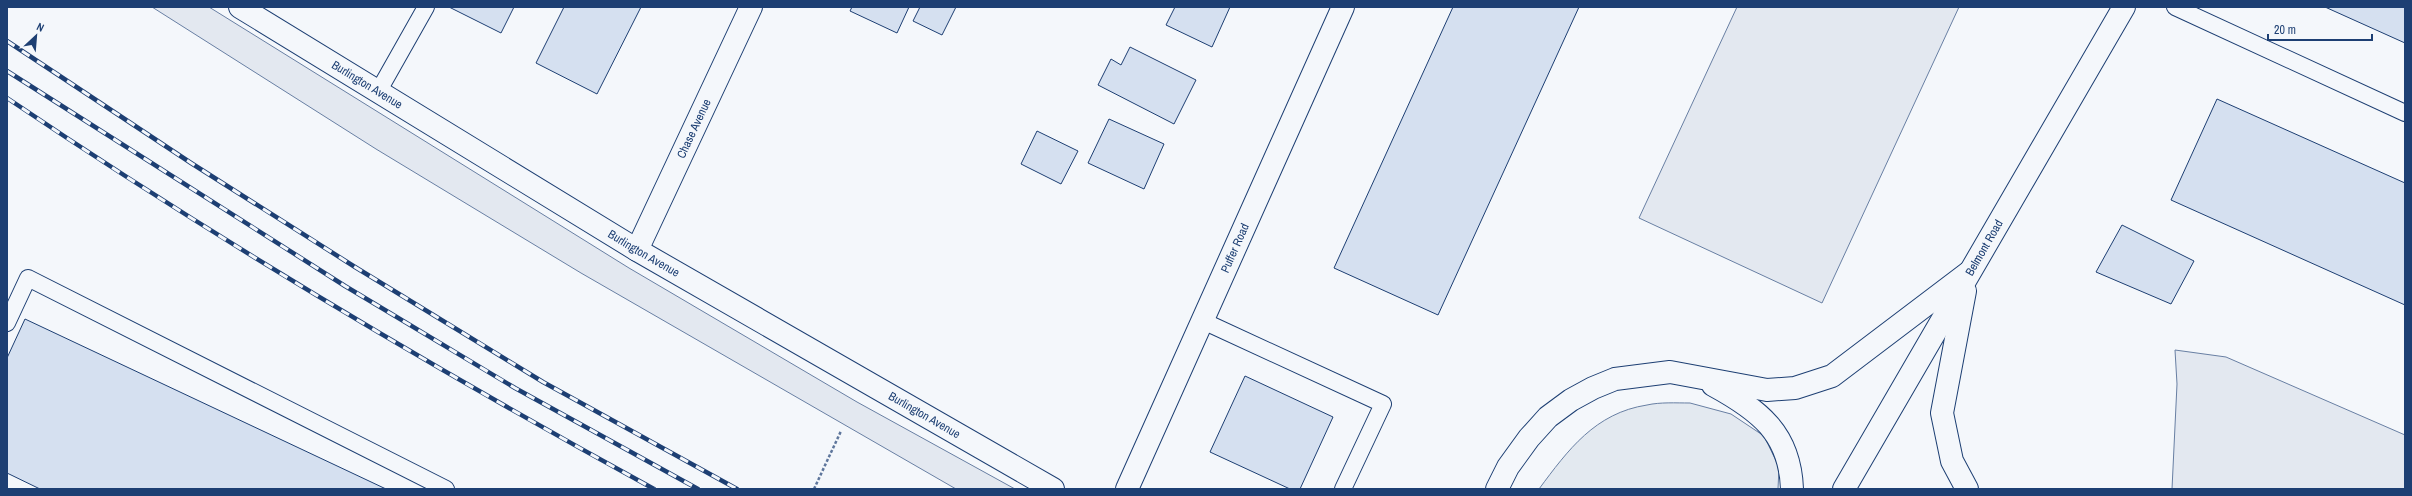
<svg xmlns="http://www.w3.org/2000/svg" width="2412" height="496" font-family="'Archivo Narrow',sans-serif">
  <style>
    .green { fill: #e3e9f0; stroke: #687fa3 }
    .parking { fill: #e3e8f0; stroke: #687fa3 }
    .building { fill: #d5e0f0; stroke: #1d3f73 }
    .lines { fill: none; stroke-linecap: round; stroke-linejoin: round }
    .service-casing { stroke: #1d3f73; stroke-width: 18 }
    .minor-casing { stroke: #1d3f73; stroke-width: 24 }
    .secondary-casing { stroke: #1d3f73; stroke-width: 24 }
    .path { stroke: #5e769c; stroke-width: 2.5; stroke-dasharray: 3 2; stroke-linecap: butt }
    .service { stroke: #f4f7fb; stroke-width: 16 }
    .minor { stroke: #f4f7fb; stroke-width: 22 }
    .secondary { stroke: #f4f7fb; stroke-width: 22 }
    .rail-casing { stroke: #1d3f73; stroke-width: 4.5 }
    .rail { stroke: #f4f7fb; stroke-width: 3; stroke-dasharray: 9; stroke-linecap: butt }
    .labels { text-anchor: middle; stroke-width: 3; stroke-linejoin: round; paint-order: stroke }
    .street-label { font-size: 12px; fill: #1d3f73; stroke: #f4f7fb }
  </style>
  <rect width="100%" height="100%" fill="#f4f7fb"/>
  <path class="green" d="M1690,403L1731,414L1764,436L1779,467L1778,489H1539C1568,450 1595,413 1647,405C1660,402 1676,403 1690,403Z"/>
  <g class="parking">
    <path d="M152,7H209L629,268L857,402L1015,489H956L581,273L376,149Z"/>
    <path d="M1737,7H1959L1822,303L1639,218Z"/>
    <path d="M2175,350L2226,357L2405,435V489H2172L2177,384Z"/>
  </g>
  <g class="building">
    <path d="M449,7H514L501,33Z"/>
    <path d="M564,7H641L597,94L536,63Z"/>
    <path d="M852,7H909L897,33L850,11Z"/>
    <path d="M920,7H956L942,35L913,21Z"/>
    <path d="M1175,7H1230L1212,47L1166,25Z"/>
    <path d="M1453,7H1579L1438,315L1334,268Z"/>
    <path d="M2325,7H2405V43Z"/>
    <path d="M1130,47L1196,80L1174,124L1098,85L1111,59L1121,65Z"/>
    <path d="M2217,99L2405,183V305L2171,200Z"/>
    <path d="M1109,119L1164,144L1144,189L1088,163Z"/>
    <path d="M1037,131L1078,151L1061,184L1021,164Z"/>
    <path d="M2122,225L2194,261L2171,304L2096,272Z"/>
    <path d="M25,319L386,489H40L7,473V358Z"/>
    <path d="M1245,376L1333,417L1300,489H1290L1210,452Z"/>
  </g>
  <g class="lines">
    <defs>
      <g id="service">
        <path d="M2175,7L2405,113"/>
        <path d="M378,92L426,7"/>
        <path d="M1203,321L1383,404L1343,489"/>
        <path d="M7,323L28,278L446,489"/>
      </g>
      <g id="minor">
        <path id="s1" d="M240,7L637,250L1053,489"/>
        <path id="s2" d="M637,250L751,7"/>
        <path id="s3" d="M1127,489L1343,7"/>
      </g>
      <g id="secondary">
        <path d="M1965,291L1942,413L1952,461L1967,489"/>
        <path d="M1713,385C1759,410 1790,433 1792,489"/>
        <path d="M1497,489L1508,467L1529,438L1548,417L1571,400L1593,388L1615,379L1670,372L1767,390L1795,388L1832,376L1968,273"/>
        <path id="s4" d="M1844,489L2124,7"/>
      </g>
    </defs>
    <use href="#service" class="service-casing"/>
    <use href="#minor" class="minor-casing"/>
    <use href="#secondary" class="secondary-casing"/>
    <path class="path" d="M814,489L841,431"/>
    <use href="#service" class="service"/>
    <use href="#minor" class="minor"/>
    <use href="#secondary" class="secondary"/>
    <defs>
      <g id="rail">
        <path d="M7,41L191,163L355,267L543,382L737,489"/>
        <path d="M7,71L345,286L515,388L698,489"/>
        <path d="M7,98C216,239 433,368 654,489"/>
      </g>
    </defs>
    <use href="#rail" class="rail-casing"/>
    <use href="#rail" class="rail"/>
  </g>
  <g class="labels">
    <g class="street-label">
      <text dy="4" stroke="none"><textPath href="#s1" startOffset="149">Burlington Avenue</textPath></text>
      <text dy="4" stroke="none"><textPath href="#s2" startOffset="134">Chase Avenue</textPath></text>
      <text dy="4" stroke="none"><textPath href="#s3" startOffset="264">Puffer Road</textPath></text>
      <text dy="4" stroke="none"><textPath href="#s4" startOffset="279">Belmont Road</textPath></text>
      <text dy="4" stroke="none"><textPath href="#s1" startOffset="473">Burlington Avenue</textPath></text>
      <text dy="4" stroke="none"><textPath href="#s1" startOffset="797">Burlington Avenue</textPath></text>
    </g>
  </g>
  <rect width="2412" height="496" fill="none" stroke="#1d3f73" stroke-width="16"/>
  <g transform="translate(36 36) rotate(26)" stroke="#f4f7fb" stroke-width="3" paint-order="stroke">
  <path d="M0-3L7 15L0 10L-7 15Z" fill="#1d3f73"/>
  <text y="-6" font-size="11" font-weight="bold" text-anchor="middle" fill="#1d3f73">N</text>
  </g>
  <path d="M2268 34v6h104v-6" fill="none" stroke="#1d3f73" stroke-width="2"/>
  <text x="2274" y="34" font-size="12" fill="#1d3f73" stroke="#f4f7fb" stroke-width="3" paint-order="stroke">20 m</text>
</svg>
